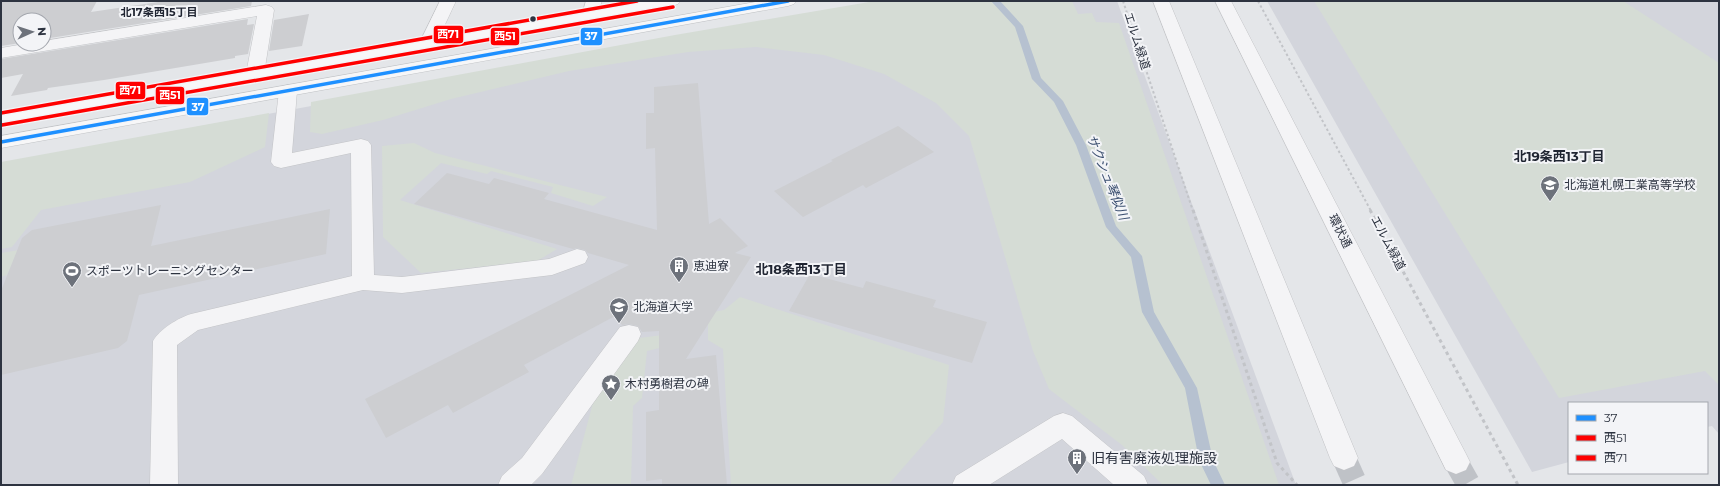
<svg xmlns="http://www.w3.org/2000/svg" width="1720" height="486" font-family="Montserrat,'Noto Sans JP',sans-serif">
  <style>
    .built { fill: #d3d5dc }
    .green { fill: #d5dcd5 }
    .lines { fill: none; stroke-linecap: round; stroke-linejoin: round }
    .stream { fill: #b6c1d0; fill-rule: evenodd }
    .building { fill: #cdced1 }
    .minor-tunnel { stroke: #bfc2c7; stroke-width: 24; stroke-dasharray: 24 12; stroke-linecap: butt }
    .minor-casing { stroke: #c3c4c7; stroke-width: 1 }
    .major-casing { stroke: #c1c3c6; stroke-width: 1 }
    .path-far1 { stroke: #c2c4c8; stroke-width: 2; stroke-dasharray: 2.5 2.5; stroke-linecap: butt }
    .path { stroke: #c2c4c8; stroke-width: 3; stroke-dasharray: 3.5 3.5; stroke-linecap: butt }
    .minor { fill: #f4f4f6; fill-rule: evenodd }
    .major { fill: #f7f7f8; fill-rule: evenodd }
    .bus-1-casing { stroke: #f3f4f7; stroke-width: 6 }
    .bus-2-casing { stroke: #f3f4f7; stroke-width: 6 }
    .bus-3-casing { stroke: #f3f4f7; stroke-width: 6 }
    .bus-1 { stroke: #1e90ff; stroke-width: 3.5 }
    .bus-2 { stroke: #f00; stroke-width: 3.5 }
    .bus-3 { stroke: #f00; stroke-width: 3.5 }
    .bus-dot { fill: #2d3340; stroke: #f3f4f7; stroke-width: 1.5 }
    .labels { text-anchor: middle; stroke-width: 4; stroke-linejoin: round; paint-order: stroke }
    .far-neighbourhood-label { font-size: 11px; font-weight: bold; fill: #1f2431; stroke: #f3f4f7 }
    .street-label { font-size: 12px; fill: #2d3340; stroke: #f3f4f7 }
    .poi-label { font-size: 12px; fill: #2d3340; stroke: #f3f4f7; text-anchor: start }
    .neighbourhood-label { font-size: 13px; font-weight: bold; fill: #1f2431; stroke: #f3f4f7 }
    .water-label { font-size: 13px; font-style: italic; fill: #3b4f70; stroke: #f3f4f7 }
    .near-poi-label { font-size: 14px; fill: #2d3340; stroke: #f3f4f7; text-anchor: start }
    .line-badge { stroke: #f3f4f7; stroke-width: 1.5 }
    .badge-label { font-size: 11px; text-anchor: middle; font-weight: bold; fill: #fff }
  </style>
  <rect width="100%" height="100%" fill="#e4e6e9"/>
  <g class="built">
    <path d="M882,1H1117L1296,485H1V163Z"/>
    <path d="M1267,1H1719V434L1712,426L1707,427V403H1569V462L1532,472Z"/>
  </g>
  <g class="green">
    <path d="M875,1H1072L1078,14L1092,13L1096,22L1119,23L1279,485H1163L1122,445L1049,389L1033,351L969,136L936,103L884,74L824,55L756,47L688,52L569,71L451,99L383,120L322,134L310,132L311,102L675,35Z"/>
    <path d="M1314,1H1623L1719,63V385L1705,371L1559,398Z"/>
    <path d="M269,113L265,147L190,182L41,210L12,247L1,249V162Z"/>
    <path d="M414,143L435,153L607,197L593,206L551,193L553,187L491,171L487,174L441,163L400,200L557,249L537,261L421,273L383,237L382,146Z"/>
    <path d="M19,250L7,275L1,277V253Z"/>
    <path d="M740,297L949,365L943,422L888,485H731L723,349L708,340V313L724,310Z"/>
    <path d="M670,334L672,345L647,351L642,398L633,406L631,485H571L595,395L632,339Z"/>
  </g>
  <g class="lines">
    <path class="stream" d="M991,1H1000L1023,26L1041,78L1063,101L1086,145L1116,226L1142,256L1154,312L1197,388L1213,460L1225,485H1211L1199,460L1185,388L1142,312L1131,257L1106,227L1076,145L1054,102L1032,79L1015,27Z"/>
  </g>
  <g class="building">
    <path d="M1,1H97L91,12L165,1H252L251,6L44,39V20H20V43L1,46Z"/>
    <path d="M309,14L302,46L269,51L274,20Z"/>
    <path d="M248,19L247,25L254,24L248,54L235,56V58L104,80L48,88L47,90L11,96L23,74L1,78V59Z"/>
    <path d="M698,83L709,224L720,218L748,246L735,253L751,257L686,359L716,355L727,485H662V479L646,481V412L659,410V331L642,332L638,326L629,324L622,325L615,316L524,365L529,372L453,413L448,405L386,438L365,399L629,265L588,253L585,250L577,248L573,249L414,204L447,173L489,184L494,178L549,193L544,199L657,230L655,148L646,149V113H654V87Z"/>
    <path d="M898,126L934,152L866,188L863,185L803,217L774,191L833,161L831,160Z"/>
    <path d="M161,205L151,246L330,209L326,254L139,295L127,341L118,348L1,375V291L22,238L32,230Z"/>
    <path d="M810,274L863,288L866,281L936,300L933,307L987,322L972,363L789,311Z"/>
  </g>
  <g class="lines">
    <g class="minor-tunnel">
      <path d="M1344,458L1356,485"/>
      <path d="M1456,462L1469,485"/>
    </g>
    <defs>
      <g id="minor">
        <path d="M440,1H456L434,48L428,49L422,48L419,44Z"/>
        <path d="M586,1H602L596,19L590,20L584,19L582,15Z"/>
        <path d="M1153,1H1169L1358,458L1354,466L1344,470L1334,466L1330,458Z"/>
        <path d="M1215,1H1231L1466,454L1470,462L1466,470L1456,474L1446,470Z"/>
        <path d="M266,5L272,7L274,10L264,74L261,78L255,79L249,78L246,74L257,16L1,58V48L24,44H44V41Z"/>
        <path d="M288,85L295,87L297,91L292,153L361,139L368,141L371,145L374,275L402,277L549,259L577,249L585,251L588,257L585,263L552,275L402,293L363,290L198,330L177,345L178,485H150L153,341C160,329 178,318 191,314L352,276L351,153L281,168L274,166L271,162L279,91L281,87Z"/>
        <path d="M629,325L638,327L641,334L638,341L542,474L531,485H498L502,476L522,458L620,327Z"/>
        <path d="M1063,413L1072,416L1144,476L1148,485H1114L1062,439L989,485H952L956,476L1054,416Z"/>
      </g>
      <g id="major">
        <path d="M644,1H680L678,4L672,6L1,125V113Z"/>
        <path d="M761,1H796L794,4L788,6L1,148V136Z"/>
      </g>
    </defs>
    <use href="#minor" class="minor-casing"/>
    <use href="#major" class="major-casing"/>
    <g class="path-far1">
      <path d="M1123,1L1193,211"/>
      <path d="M1258,1L1371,211"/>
    </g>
    <g class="path">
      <path d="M1193,210L1277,463L1297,485"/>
      <path d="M1370,210L1518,485"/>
    </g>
    <use href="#minor" class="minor"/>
    <use href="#major" class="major"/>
    <defs>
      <path id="bus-1" d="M1,142L788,1"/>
      <path id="bus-2" d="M2,125L673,7"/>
      <path id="bus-3" d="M1,113L637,1"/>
    </defs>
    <use href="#bus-1" class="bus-1-casing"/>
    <use href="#bus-2" class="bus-2-casing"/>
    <use href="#bus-3" class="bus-3-casing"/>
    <use href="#bus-1" class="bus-1"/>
    <use href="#bus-2" class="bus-2"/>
    <use href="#bus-3" class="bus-3"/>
  </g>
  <defs>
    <symbol id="school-pin" viewBox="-11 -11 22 30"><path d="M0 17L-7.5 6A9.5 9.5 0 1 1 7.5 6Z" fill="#6d727b" stroke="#f3f4f7"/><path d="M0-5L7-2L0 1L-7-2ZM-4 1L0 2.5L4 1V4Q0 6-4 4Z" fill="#fff"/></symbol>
    <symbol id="building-pin" viewBox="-11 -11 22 30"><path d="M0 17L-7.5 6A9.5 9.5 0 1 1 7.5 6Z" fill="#6d727b" stroke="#f3f4f7"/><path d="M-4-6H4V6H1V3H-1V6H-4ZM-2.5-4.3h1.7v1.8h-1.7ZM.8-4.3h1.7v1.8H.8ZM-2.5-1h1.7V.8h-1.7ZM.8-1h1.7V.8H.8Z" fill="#fff"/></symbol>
    <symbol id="stadium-pin" viewBox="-11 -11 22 30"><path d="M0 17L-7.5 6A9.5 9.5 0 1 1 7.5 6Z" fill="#6d727b" stroke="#f3f4f7"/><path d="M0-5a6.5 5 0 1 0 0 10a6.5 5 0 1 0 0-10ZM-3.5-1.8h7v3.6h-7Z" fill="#fff"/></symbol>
    <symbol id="university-pin" viewBox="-11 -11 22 30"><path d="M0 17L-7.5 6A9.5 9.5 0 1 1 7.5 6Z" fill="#6d727b" stroke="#f3f4f7"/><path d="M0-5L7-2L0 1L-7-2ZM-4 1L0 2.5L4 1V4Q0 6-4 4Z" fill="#fff"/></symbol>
    <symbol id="sight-pin" viewBox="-11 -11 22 30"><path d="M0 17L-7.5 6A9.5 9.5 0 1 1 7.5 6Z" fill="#6d727b" stroke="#f3f4f7"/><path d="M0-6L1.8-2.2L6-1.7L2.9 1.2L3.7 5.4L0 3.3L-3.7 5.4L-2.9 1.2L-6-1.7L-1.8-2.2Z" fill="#fff"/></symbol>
  </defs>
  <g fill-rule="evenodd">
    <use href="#school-pin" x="1539" y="174" width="22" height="30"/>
    <use href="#building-pin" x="668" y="255" width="22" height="30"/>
    <use href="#stadium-pin" x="61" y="260" width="22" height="30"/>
    <use href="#university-pin" x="608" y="296" width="22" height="30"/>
    <use href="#sight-pin" x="600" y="373" width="22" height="30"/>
    <use href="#building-pin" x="1066" y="447" width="22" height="30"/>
  </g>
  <circle class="bus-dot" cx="533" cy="19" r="3.5"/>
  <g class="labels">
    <g class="far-neighbourhood-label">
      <text x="159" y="16">北17条西15丁目</text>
    </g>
    <g class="street-label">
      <text transform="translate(1137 41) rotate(72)" y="4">エルム緑道</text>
      <text transform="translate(1340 231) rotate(63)" y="4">環状通</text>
      <text transform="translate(1388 243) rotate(62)" y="4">エルム緑道</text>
    </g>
    <g class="poi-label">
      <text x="1564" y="189">北海道札幌工業高等学校</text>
      <text x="693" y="270">恵迪寮</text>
      <text x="86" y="275">スポーツトレーニングセンター</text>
      <text x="633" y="311">北海道大学</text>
      <text x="625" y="388">木村勇樹君の碑</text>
    </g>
    <g class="neighbourhood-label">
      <text x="1559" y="161">北19条西13丁目</text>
      <text x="801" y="274">北18条西13丁目</text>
    </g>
    <g class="water-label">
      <text transform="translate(1108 177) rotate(68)" y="5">サクシュ琴似川</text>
    </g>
    <g class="near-poi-label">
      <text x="1091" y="463">旧有害廃液処理施設</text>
    </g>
  </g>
  <g class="line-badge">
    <rect x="433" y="25" width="31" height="19" rx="4" fill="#f00"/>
    <rect x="580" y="27" width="23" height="19" rx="4" fill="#1e90ff"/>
    <rect x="490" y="27" width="30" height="19" rx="4" fill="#f00"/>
    <rect x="115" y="81" width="31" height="19" rx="4" fill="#f00"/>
    <rect x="155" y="86" width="30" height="19" rx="4" fill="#f00"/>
    <rect x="186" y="97" width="23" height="19" rx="4" fill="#1e90ff"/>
  </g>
  <g class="badge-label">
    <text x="448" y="38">西71</text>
    <text x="591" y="40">37</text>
    <text x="505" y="40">西51</text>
    <text x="130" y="94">西71</text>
    <text x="170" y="99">西51</text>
    <text x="198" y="111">37</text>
  </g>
  <rect width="1720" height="486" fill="none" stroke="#2d3340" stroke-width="4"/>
  <rect x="1568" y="402" width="140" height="72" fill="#f3f4f7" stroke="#a4a7ae"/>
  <rect x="1576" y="415" width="20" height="6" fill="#1e90ff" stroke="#a4a7ae"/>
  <text x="1604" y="422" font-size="12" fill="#2d3340">37</text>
  <rect x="1576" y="435" width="20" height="6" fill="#ff0000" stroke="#a4a7ae"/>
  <text x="1604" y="442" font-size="12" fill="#2d3340">西51</text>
  <rect x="1576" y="455" width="20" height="6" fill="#ff0000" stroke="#a4a7ae"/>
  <text x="1604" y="462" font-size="12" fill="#2d3340">西71</text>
  <g transform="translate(32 32) rotate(87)"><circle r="19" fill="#f3f4f7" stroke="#a4a7ae"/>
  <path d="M0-3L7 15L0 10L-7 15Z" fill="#6d727b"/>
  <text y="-6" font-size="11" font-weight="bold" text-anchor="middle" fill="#2d3340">N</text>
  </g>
</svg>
